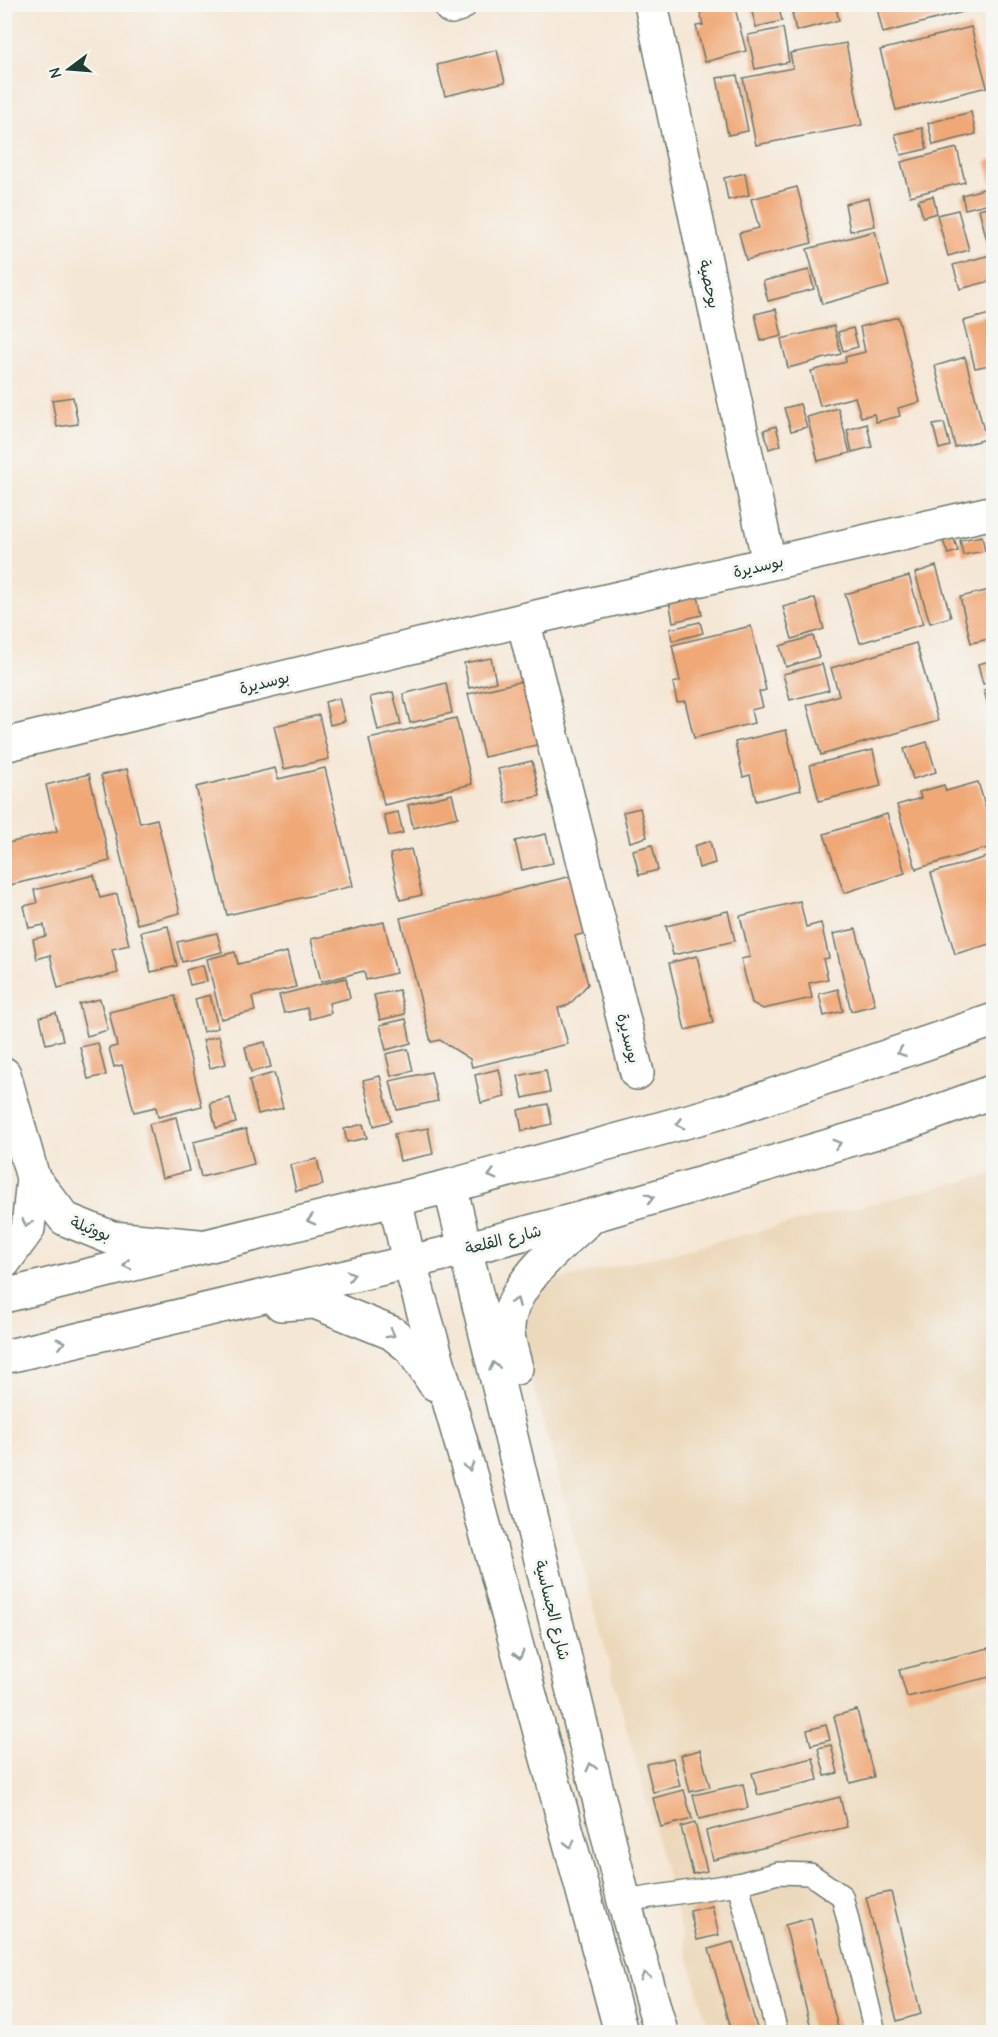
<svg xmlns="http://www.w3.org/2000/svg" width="998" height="2037" font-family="'Comic Neue','Playpen Sans Arabic',sans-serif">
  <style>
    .built { fill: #ecd8ba }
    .building { fill: #f0a877 }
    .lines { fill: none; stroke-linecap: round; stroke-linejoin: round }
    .lane-casing { stroke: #6a786d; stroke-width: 24 }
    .street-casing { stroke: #6a786d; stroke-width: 36 }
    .secondary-casing { stroke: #6a786d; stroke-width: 36 }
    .lane { stroke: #fff; stroke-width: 21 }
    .street { stroke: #fff; stroke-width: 33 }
    .secondary { stroke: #fff; stroke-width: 33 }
    .oneway { stroke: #8f9e9a }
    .labels { text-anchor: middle; stroke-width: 6; stroke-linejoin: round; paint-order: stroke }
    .street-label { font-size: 16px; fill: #1f3d34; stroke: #f6f6f2 }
  </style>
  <rect width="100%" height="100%" fill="#f6f6f2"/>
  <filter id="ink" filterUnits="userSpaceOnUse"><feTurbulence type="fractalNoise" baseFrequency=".0167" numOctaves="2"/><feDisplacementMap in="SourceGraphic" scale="12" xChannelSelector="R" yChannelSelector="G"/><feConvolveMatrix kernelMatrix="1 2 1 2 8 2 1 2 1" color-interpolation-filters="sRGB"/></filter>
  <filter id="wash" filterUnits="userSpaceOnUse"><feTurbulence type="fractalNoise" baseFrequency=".008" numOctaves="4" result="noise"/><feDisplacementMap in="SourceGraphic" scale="24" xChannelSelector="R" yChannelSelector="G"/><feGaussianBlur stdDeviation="1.35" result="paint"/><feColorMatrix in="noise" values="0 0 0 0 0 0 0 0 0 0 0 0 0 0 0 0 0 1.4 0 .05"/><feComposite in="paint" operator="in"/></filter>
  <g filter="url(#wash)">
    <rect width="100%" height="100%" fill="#f5e7d6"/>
    <path class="built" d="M993,1174V2032H709L518,1328L542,1284Z"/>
    <g id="blocks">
      <g class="building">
        <path d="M698,4H734L746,51L705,62L696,26L703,25Z"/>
        <path d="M750,4H778L782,21L756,27Z"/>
        <path d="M826,4H835L839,20L796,31L792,13Z"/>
        <path d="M876,4H977L978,8L883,33Z"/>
        <path d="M971,27L987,87L896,110L880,50Z"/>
        <path d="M783,28L789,62L755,69L748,35Z"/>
        <path d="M846,43L862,125L756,145L743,78L793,68L790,53Z"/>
        <path d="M497,50L505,82L445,96L437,65Z"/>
        <path d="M737,75L748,131L728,135L717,78Z"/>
        <path d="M971,112L976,134L933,145L928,123Z"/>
        <path d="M922,128L927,149L901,155L895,134Z"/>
        <path d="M957,148L965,182L910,196L901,162Z"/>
        <path d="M994,159V182L991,183L986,161Z"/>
        <path d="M745,173L749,195L728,200L724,178Z"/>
        <path d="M994,186V202L965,209L962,195Z"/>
        <path d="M797,187L812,243L746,260L739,233L759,228L751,199Z"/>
        <path d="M933,196L937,213L923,217L918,200Z"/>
        <path d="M869,198L875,226L850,231L845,204Z"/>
        <path d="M994,205V248L989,249L979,209Z"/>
        <path d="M958,210L969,250L948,256L937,215Z"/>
        <path d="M875,231L889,286L822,304L807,249Z"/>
        <path d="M994,254V280L960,289L953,265Z"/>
        <path d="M809,270L814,289L768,301L763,281Z"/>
        <path d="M776,309L782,336L761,341L755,314Z"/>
        <path d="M994,313V364L975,368L963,321Z"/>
        <path d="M898,317L920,402L898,408L900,416L876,422L874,414L861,417L855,397L820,406L811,371L846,362L845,357L865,352L860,327Z"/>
        <path d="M834,326L841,354L788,368L781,339Z"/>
        <path d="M853,328L858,347L843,351L838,332Z"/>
        <path d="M965,357L986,439L955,447L935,366Z"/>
        <path d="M73,397L78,424L57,427L52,400Z"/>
        <path d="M800,404L807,427L791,431L784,408Z"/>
        <path d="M838,408L850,453L818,461L807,417Z"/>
        <path d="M944,423L950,446L939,449L933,425Z"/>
        <path d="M867,424L872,447L852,452L847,430Z"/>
        <path d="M776,426L781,445L769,449L764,430Z"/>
        <path d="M951,530L958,551L948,554L940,533Z"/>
        <path d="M982,536L985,551L963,555L960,540Z"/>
        <path d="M936,566L951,617L930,623L915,573Z"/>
        <path d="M909,576L923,624L860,643L845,594Z"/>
        <path d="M994,589V638L971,643L960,597Z"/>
        <path d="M698,596L702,615L673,622L669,601Z"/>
        <path d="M815,598L824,629L792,639L783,607Z"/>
        <path d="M700,622L703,633L672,641L670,629Z"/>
        <path d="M751,626L766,690L759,692L763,707L751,710L754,723L694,738L685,701L677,702L673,683L680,681L672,645Z"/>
        <path d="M813,636L819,657L786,667L780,646Z"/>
        <path d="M916,643L938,721L821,755L807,705L839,695L831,668Z"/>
        <path d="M491,658L496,682L469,688L464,663Z"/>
        <path d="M994,660V682L983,684L978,664Z"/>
        <path d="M822,664L829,690L790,700L783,674Z"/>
        <path d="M527,680L541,744L484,757L468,694Z"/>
        <path d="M446,683L452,713L410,723L403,694Z"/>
        <path d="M994,688V725H993L984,690Z"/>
        <path d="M393,692L401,724L378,730L370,697Z"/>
        <path d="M339,698L345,721L330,725L325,702Z"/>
        <path d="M319,715L329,759L284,769L274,726Z"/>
        <path d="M456,718L472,784L384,805L369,739Z"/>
        <path d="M786,730L801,790L756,801L750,775L743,777L735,742Z"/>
        <path d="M927,742L936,772L913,779L904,749Z"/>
        <path d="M873,750L881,786L819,801L810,765Z"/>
        <path d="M532,761L540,796L506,803L498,769Z"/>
        <path d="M275,768L278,779L325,768L353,886L227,915L196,787Z"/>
        <path d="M127,769L140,823L157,819L180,913L137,924L101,775Z"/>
        <path d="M89,774L110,861L6,886L4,879V844L57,831L46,785Z"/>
        <path d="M978,782L994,835V846L916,869L897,805L921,798L919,792L944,785L946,791Z"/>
        <path d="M452,794L458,817L413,828L408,805Z"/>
        <path d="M640,808L647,837L630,842L623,812Z"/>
        <path d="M398,812L403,833L389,836L384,815Z"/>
        <path d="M887,814L905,873L844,893L824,834Z"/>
        <path d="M546,834L553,863L522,870L515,841Z"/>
        <path d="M710,841L715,863L699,868L694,846Z"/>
        <path d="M652,845L658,870L639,875L633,850Z"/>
        <path d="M411,849L422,895L400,900L390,854Z"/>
        <path d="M994,855V943L955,954L931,873Z"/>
        <path d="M580,874L593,931L575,936L588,984L569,1005L558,1008L568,1044L472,1067L470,1059L440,1040L431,1042L400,918Z"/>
        <path d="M94,875L100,898L117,894L129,945L112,949L118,973L58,988L50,955L37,959L33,939L46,936L44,925L29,928L24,906L37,903L34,890Z"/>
        <path d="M800,901L806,927L821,923L829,958L823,959L828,979L809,983L812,998L763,1009L752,1003L741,959L750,957L740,916Z"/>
        <path d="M728,911L735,941L673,955L666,926Z"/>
        <path d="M384,922L396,973L366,980L364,971L321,982L311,939Z"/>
        <path d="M168,926L177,966L151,972L141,932Z"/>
        <path d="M856,929L875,1005L851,1011L833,934Z"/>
        <path d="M217,933L222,952L182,962L177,942Z"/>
        <path d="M235,952L238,964L287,952L296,987L252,997L255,1011L221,1019L207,959Z"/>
        <path d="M697,956L713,1023L685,1030L669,963Z"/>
        <path d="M203,965L207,981L190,985L186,970Z"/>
        <path d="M346,978L350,998L329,1003L331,1013L310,1019L307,1008L284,1013L279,995Z"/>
        <path d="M838,989L843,1011L824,1016L819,994Z"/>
        <path d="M399,990L405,1014L380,1020L374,995Z"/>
        <path d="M210,995L218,1028L203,1032L195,999Z"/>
        <path d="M175,996L202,1106L158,1117L156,1107L134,1112L122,1065L114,1067L109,1048L117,1046L109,1012Z"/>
        <path d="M100,999L108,1030L87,1036L79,1004Z"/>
        <path d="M56,1013L63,1040L46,1044L40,1017Z"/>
        <path d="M406,1019L411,1043L386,1050L380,1025Z"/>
        <path d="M219,1036L226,1064L210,1068L203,1040Z"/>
        <path d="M265,1042L271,1067L251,1072L245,1047Z"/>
        <path d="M98,1043L106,1075L88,1079L80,1047Z"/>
        <path d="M408,1049L413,1071L391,1076L386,1054Z"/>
        <path d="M499,1069L505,1097L481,1103L475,1075Z"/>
        <path d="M546,1070L550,1092L523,1098L518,1076Z"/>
        <path d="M431,1072L438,1101L397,1110L390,1081Z"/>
        <path d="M274,1073L283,1108L258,1114L249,1080Z"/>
        <path d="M380,1076L391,1121L374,1126L363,1080Z"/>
        <path d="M230,1098L236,1123L216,1128L210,1103Z"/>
        <path d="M548,1104L552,1124L522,1131L518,1110Z"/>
        <path d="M176,1117L189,1171L162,1178L149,1124Z"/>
        <path d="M363,1124L367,1138L347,1142L344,1129Z"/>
        <path d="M428,1128L433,1154L400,1161L394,1134Z"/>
        <path d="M246,1129L254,1164L201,1177L193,1142Z"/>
        <path d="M317,1159L323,1185L296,1191L290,1165Z"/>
        <path d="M989,1648L994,1665V1676L907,1697L899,1670Z"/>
        <path d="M857,1710L874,1777L850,1783L834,1716Z"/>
        <path d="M826,1725L830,1740L811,1745L807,1730Z"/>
        <path d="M831,1745L838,1773L825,1776L818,1748Z"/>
        <path d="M700,1750L710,1787L690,1792L681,1755Z"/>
        <path d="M673,1758L680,1786L653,1792L646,1764Z"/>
        <path d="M813,1758L818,1780L758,1795L752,1773Z"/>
        <path d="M743,1784L748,1808L699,1819L693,1795Z"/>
        <path d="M684,1790L692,1819L661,1827L653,1798Z"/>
        <path d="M840,1797L847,1827L713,1860L706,1831Z"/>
        <path d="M695,1823L707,1871L693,1874L681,1827Z"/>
        <path d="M891,1892L921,2014L897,2021L866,1897Z"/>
        <path d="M712,1906L719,1935L697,1940L690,1911Z"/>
        <path d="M811,1918L839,2032H812L785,1925Z"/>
        <path d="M733,1942L758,2032H732L709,1949Z"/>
      </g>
    </g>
  </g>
  <g filter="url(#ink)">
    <use href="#blocks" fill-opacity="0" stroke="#6a786d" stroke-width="1.5"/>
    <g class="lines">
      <defs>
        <g id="lane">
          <path d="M738,1884L777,2032"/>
          <path d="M624,1901L738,1884L778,1873L810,1874L842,1896L875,2032"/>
        </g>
        <g id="street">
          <path d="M651,4L769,563"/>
          <path d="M451,7L460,4"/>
          <path d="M523,620L637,1073"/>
          <path d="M4,745L523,620L994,512"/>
          <path d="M4,1074L33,1178L28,1229L4,1262"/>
          <path d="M33,1178L65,1219L112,1238L199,1246"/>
        </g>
        <g id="secondary">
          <path d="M450,1186L624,1901L661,2032"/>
          <path d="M395,1200L409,1261L474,1488L621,2032"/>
          <path d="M4,1296L450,1186L736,1108L994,1020"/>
          <path d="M281,1304L315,1302L392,1333L411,1348L435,1384"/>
          <path d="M4,1357L465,1249L594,1215L907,1123L994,1091"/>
          <path d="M516,1368C513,1356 507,1339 508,1327C510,1285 560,1245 588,1220"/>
        </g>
      </defs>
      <use href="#lane" class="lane-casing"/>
      <use href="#street" class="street-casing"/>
      <use href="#secondary" class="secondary-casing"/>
      <use href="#lane" class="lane"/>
      <use href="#street" class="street"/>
      <use href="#secondary" class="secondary"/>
    </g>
    <defs><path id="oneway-chevron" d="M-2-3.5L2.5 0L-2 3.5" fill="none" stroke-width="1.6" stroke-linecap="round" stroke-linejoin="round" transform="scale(1.5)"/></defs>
    <g class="oneway">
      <use href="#oneway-chevron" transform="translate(901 1052) rotate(161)"/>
      <use href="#oneway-chevron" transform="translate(680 1124) rotate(165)"/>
      <use href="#oneway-chevron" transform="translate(837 1144) rotate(-16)"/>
      <use href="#oneway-chevron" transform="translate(492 1175) rotate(165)"/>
      <use href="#oneway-chevron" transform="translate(650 1198) rotate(-16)"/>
      <use href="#oneway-chevron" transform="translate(311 1220) rotate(166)"/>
      <use href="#oneway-chevron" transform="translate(27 1223) rotate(103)"/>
      <use href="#oneway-chevron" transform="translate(127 1265) rotate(166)"/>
      <use href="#oneway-chevron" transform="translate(351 1275) rotate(-14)"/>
      <use href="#oneway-chevron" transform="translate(516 1302) rotate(-67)"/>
      <use href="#oneway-chevron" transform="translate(391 1334) rotate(29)"/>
      <use href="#oneway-chevron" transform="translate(61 1343) rotate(-13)"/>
      <use href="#oneway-chevron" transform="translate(494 1366) rotate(-104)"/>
      <use href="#oneway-chevron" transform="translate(469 1467) rotate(74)"/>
      <use href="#oneway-chevron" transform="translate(519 1655) rotate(75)"/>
      <use href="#oneway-chevron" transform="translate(591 1767) rotate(-104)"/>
      <use href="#oneway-chevron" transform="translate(570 1844) rotate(75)"/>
      <use href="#oneway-chevron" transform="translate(645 1976) rotate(-106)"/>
    </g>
  </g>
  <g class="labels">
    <g class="street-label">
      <text transform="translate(710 284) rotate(78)" y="6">بوحصية</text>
      <text transform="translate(758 566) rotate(-13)" y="6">بوسديرة</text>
      <text transform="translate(264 682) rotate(-14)" y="6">بوسديرة</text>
      <text transform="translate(629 1038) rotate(76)" y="6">بوسديرة</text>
      <text transform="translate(91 1228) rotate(21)" y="6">بووثيلة</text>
      <text transform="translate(503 1239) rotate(-14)" y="6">شارع القلعة</text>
      <text transform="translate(553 1610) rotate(76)" y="6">شارع الجساسية</text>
    </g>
  </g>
  <rect width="998" height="2037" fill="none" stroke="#f6f6f2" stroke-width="24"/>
  <g transform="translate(69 69) rotate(254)" stroke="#f6f6f2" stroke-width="4.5" paint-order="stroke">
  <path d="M0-4.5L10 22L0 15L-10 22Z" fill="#1f3d34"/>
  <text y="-9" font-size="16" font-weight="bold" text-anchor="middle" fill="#1f3d34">N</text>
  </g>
</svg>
